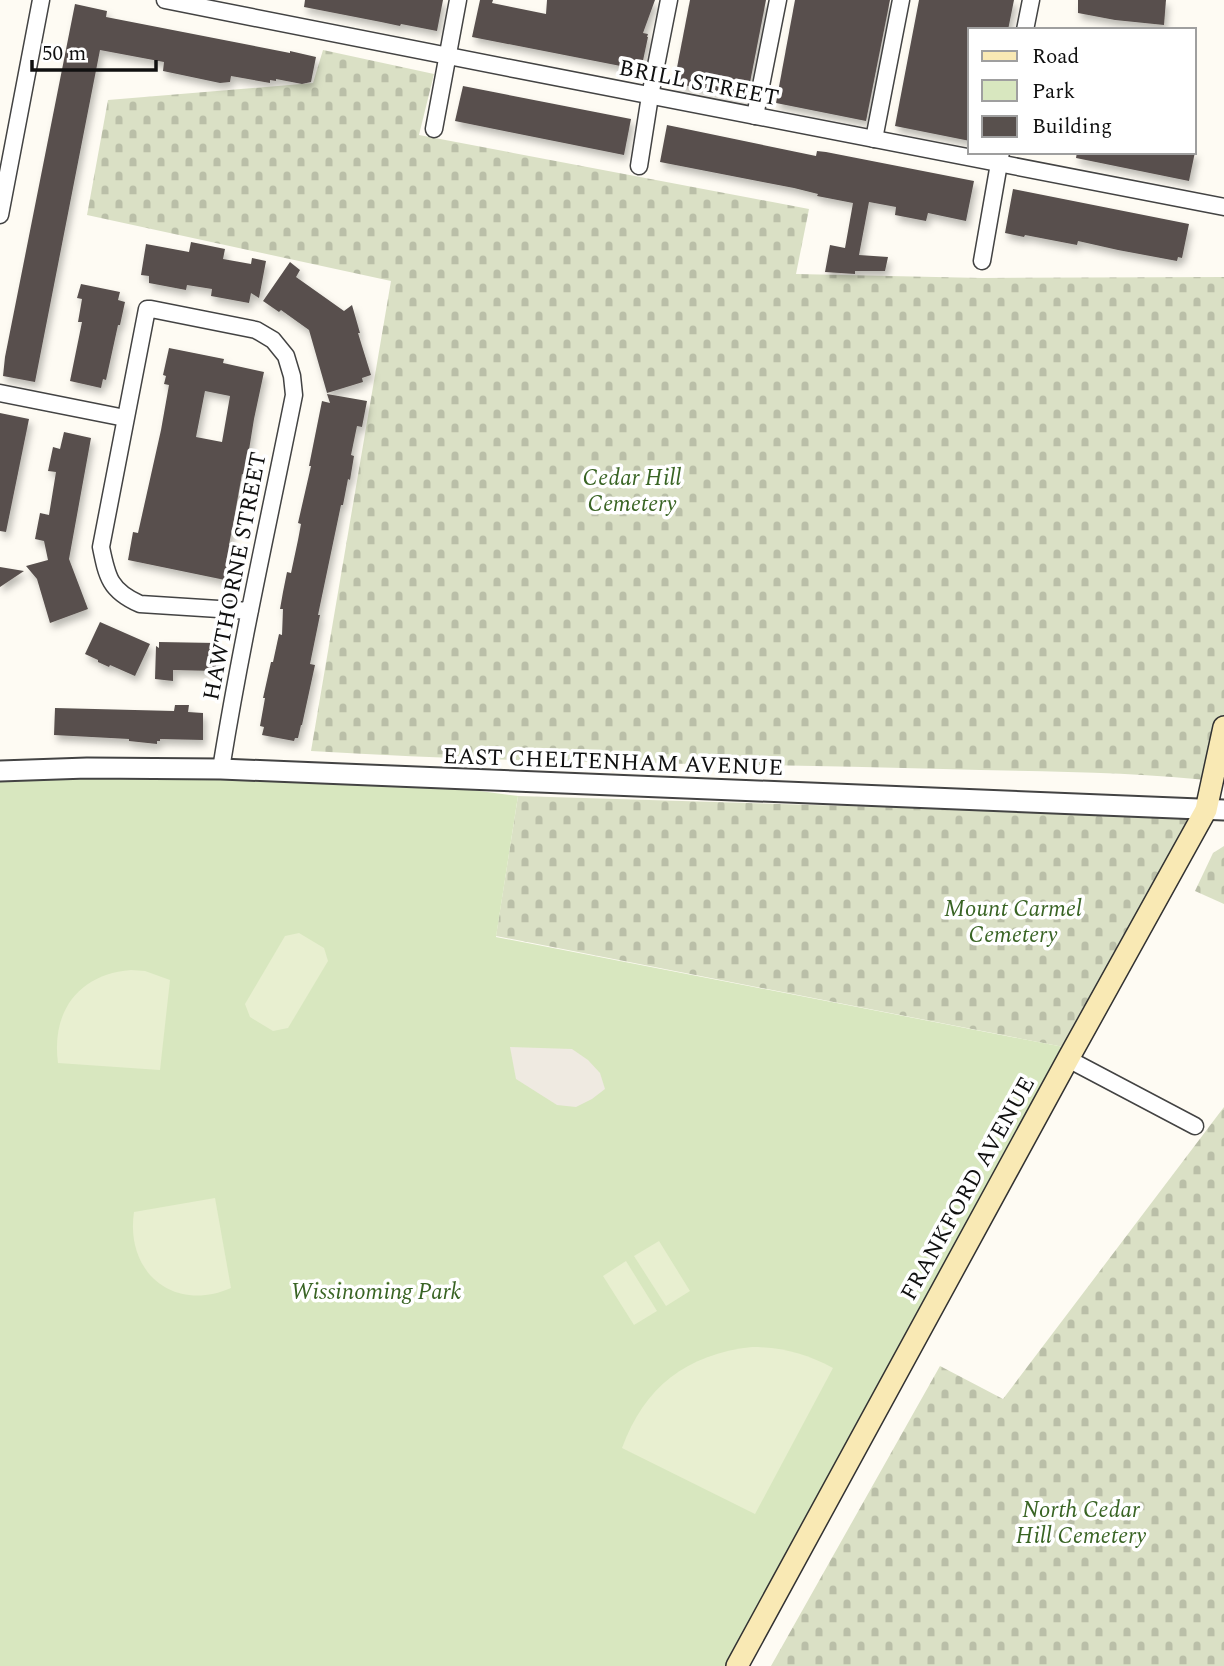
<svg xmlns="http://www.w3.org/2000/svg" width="1224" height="1666" font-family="Spectral,serif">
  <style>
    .cemetery { fill: url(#cemetery-stones) }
    .park { fill: #d8e7bf }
    .pitch { fill: #e8efd0 }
    .plaza { fill: #efeae1 }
    .building { fill: #58504d; fill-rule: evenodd; filter: url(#shadow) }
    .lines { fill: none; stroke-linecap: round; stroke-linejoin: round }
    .minor-casing { stroke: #434343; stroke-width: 19 }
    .tertiary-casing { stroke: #434343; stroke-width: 23 }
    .secondary-casing { stroke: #323232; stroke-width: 24 }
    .minor { stroke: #fff; stroke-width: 16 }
    .tertiary { stroke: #fff; stroke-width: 19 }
    .secondary { stroke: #f9e9b4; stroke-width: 21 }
    .labels { text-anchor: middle; stroke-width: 7; stroke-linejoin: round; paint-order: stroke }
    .street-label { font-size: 23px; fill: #101010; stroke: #fff }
    .park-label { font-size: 23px; font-style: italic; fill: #396424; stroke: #fff }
  </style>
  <defs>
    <pattern id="cemetery-stones" width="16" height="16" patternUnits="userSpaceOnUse" patternTransform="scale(1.75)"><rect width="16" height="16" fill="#dae0c5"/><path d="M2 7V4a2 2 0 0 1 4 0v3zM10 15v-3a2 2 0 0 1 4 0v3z" fill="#babfa8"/></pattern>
    <filter id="shadow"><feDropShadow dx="3" dy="5.5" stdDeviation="3.5" flood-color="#0004"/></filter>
  </defs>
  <rect width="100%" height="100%" fill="#fefbf3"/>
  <g class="cemetery">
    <path d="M323,50L434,74L419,135L809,209L796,274L982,278L1224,277V782C1131,771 1037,772 943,769C733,763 522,764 311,751L391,281L87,215L108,100L313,83Z"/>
    <path d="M518,796L880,807L1206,810L1074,1049L496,936Z"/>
    <path d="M1224,846V904L1195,891L1213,853Z"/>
    <path d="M1224,1107V1666H771L940,1366L1003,1399Z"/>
  </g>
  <path class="park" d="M0,771L349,774L518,796L496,937L1074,1049L737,1666H0Z"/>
  <g class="pitch">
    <path d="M299,933L324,948L328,961L288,1028L273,1031L250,1017L245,1004L285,936Z"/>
    <path d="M131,970L145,971L170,980L160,1070L58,1063C51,1011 79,974 131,970Z"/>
    <path d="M215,1198L231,1288C174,1313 125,1273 134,1212Z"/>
    <path d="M659,1241L690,1291L666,1306L634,1256Z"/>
    <path d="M626,1261L657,1311L634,1325L603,1276Z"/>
    <path d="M752,1347C782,1347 807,1354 833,1368L755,1514L622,1448C644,1387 687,1354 752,1347Z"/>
  </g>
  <path class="plaza" d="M510,1047L572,1049L588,1060L600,1073L605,1089L592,1099L576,1107L557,1105L516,1079Z"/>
  <g class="building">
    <path d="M305,0H443L437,31L401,24L400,26L381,22L304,7Z"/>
    <path d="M480,0H493L492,3L546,14L547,0H655L643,33L648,34L647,37H648L641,70L472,37Z"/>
    <path d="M690,0H766L747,98L674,83Z"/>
    <path d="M795,0H890L866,121L776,103Z"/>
    <path d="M919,0H1014L1008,30H970V141L895,126Z"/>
    <path d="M1078,0H1166L1164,25L1115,20L1078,13Z"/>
    <path d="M75,4L107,11L106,17L290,53V51L316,57L311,82L302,84L276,79V81L270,80V83L231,76L230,82L220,83L163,71L164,62L100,50L35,382L3,376L5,357Z"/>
    <path d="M463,86L631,119L624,155L455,121Z"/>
    <path d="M667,125L816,156L817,151L826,152L974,181L966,221L928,213L926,221L895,215L896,207L869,202L859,255L888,257L885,271H855V274L825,272L830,245L845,248L853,203L817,196L818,194L794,188L660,162Z"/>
    <path d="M1077,152H1195L1189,181L1076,158Z"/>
    <path d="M1013,189L1189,224L1182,258L1178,257L1177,261L1118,250L1078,241L1077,245L1025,235L1024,237L1005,233Z"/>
    <path d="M191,242L225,249L223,259L251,264L252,258L266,261L259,298L251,293L249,303L211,296L212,289L187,285L186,290L149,283V276L141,275L146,244L189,252Z"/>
    <path d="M290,262L300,270L296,277L344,311L352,305L360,333H358L362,346L371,375L362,378L363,382L327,393L309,330L281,310L279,312L263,301Z"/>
    <path d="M81,284L120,292L118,300L125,302L120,325H118L106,380L103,379L101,388L70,381L82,322H78L82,299L77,298Z"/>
    <path d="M169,348L224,359L223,363L264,372L254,419L248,456H249L246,475L242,474L234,519L229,545H232L225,580L128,560L133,532L138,533L161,430L169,385L164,384L166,376L163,375ZM205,391L230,396L222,442L196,437Z"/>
    <path d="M327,394L367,401L362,427L357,426L351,455L354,456L350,480L348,479L343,505H341L318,615H320L310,664L315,665L302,725H301L298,738H295L294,741L262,735L264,727L260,726L265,698H263L271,662H273L279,634L282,635L283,609H280L283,592L287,572L291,573L298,540L301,524L298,523L311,466H309L322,401L330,403Z"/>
    <path d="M0,413L29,419L6,532L0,531Z"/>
    <path d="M64,432L91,438L69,559L88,609L50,623L37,579L26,566L48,560L44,541L35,539L40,513L49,515L56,472L48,471L53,447L60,449Z"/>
    <path d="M0,567L24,571L0,587Z"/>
    <path d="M100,622L150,644L135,676L110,665L109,667L98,662V660L85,654Z"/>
    <path d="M159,642L216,643V671L173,670V681L155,679L156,646L159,648Z"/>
    <path d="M175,705H189L188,712L203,713V740L160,739V741H157V744L129,741V739L54,735L55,708L174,711Z"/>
  </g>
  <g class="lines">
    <defs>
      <g id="minor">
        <path d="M165,0C518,69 870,141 1224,207"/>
        <path d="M1025,30L1031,0"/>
        <path d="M755,116L778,0"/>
        <path d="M434,129L458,0"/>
        <path d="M874,139L901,0"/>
        <path d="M639,166L650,96L669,0"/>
        <path d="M0,215L41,0"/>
        <path d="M982,261L1001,152"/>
        <path d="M0,393L125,418"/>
        <path d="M221,769C241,644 269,520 294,395L292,376L286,356L273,340L256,330L151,309H147L101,547C107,577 110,591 140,604L250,611"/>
        <path d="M1068,1059L1195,1126"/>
      </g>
      <path id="tertiary" d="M0,771L87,768L221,769L1224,810"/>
      <path id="secondary" d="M737,1666L1068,1059L1206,810L1224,727"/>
    </defs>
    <use href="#minor" class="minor-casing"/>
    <use href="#tertiary" class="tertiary-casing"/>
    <use href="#secondary" class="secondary-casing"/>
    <use href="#minor" class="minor"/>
    <use href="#tertiary" class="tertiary"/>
    <use href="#secondary" class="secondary"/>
  </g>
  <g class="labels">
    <g class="street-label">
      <text transform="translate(699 82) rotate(11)" y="8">BRILL STREET</text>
      <text transform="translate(234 576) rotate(-79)" y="8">HAWTHORNE STREET</text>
      <text transform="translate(613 761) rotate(2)" y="8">EAST CHELTENHAM AVENUE</text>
      <text transform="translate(967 1188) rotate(-61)" y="8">FRANKFORD AVENUE</text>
    </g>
    <g class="park-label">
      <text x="632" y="485">Cedar Hill<tspan x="632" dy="26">Cemetery</tspan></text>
      <text x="1013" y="916">Mount Carmel<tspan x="1013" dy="26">Cemetery</tspan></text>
      <text x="376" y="1299">Wissinoming Park</text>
      <text x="1081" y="1517">North Cedar<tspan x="1081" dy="26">Hill Cemetery</tspan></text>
    </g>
  </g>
  <rect x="968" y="28" width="228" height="126" fill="#ffffff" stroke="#9f9f9f" stroke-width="2"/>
  <rect x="982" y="51" width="35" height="10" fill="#f9e9b4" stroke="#9f9f9f" stroke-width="2"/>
  <text x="1032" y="63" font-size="21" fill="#101010">Road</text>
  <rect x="982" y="80" width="35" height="21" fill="#d8e7bf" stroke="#9f9f9f" stroke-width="2"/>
  <text x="1032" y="98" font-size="21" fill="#101010">Park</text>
  <rect x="982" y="116" width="35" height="21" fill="#58504d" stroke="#9f9f9f" stroke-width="2"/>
  <text x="1032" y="133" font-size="21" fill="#101010">Building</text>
  <path d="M32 60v10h124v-10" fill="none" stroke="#101010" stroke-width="3.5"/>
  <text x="42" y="60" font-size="21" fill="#101010" stroke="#ffffff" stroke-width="5" paint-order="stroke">50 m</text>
</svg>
